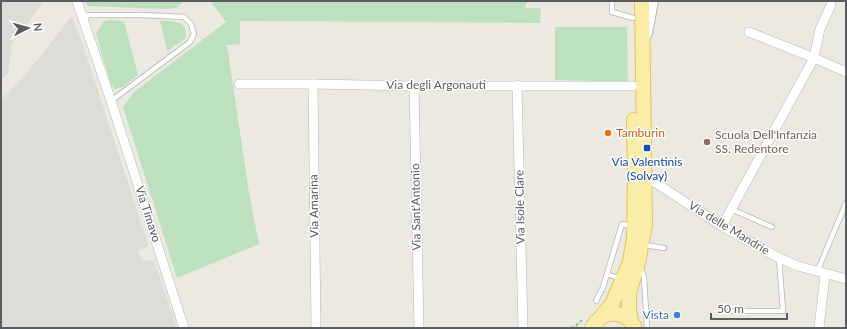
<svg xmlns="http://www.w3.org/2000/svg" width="847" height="329" font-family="Lato,sans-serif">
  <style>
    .industrial { fill: #dedcd8 }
    .green { fill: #bde1be }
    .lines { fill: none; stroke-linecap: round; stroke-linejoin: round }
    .service-casing { stroke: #b3b6ba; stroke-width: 6 }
    .minor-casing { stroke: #b3b6ba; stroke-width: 10 }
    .secondary-casing { stroke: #b4b7bc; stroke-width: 14 }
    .primary-casing { stroke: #e7c35d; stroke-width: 16 }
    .path { stroke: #98c1a4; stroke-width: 2; stroke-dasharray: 4 2; stroke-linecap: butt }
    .service { stroke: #fff; stroke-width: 4.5 }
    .minor { stroke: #fff; stroke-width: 9 }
    .secondary { stroke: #fff; stroke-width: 12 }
    .primary { stroke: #f9eda7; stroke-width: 14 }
    .food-dot { fill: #e8710a; stroke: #fff; stroke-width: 1.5 }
    .education-dot { fill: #8d6e63; stroke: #fff; stroke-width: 1.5 }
    .transit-dot { fill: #1a4fb4; stroke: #fff; stroke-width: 1.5 }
    .shop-dot { fill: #3f7fe0; stroke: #fff; stroke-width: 1.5 }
    .labels { text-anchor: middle; stroke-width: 3; stroke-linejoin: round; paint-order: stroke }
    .street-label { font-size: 12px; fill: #595c60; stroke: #fff }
    .food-label { font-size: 12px; fill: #c56008; stroke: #fff; text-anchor: start }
    .education-label { font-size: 12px; fill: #785e54; stroke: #fff; text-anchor: start }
    .transit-label { font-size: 12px; fill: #164399; stroke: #fff }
    .shop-label { font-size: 12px; fill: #366cbe; stroke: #fff; text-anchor: end }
  </style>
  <rect width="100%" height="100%" fill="#ebe9e0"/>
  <g class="industrial">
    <path d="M1,1H44L12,43L8,73L1,80Z"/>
    <path d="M72,16L83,45L148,244L147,247L138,251L142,262L149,260L153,261L155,263L177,328H1V100L23,78Z"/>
  </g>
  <g class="green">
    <path d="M84,1H184L176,8L165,9L88,6Z"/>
    <path d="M210,1H527L525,8H541L540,23L240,21V44L227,45L249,193L259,244L177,278L123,107L134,92L226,22Z"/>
    <path d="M108,20L124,21L138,75L123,87L115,89L111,85L96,34L103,22Z"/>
    <path d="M160,21C173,21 190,20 185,39L167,51Z"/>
    <path d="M555,27H627L628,82L555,80Z"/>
  </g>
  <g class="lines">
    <defs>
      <g id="service">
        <path d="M612,1V12L633,18"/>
        <path d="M82,17L90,15H143L184,17L191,24L194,34L190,42L111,101"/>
        <path d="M731,209L772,227"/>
        <path d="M644,245L664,248"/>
        <path d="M640,267L644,277L647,328"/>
        <path d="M817,272L846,203"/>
        <path d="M607,274L621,279"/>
        <path d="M596,301L603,287L622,224L633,226"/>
        <path d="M729,311H783L779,258"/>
      </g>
      <g id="minor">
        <path d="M77,1L111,101L184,328"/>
        <path d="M749,32L814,58L846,72"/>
        <path d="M239,84H313L414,86H633"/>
        <path d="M313,84L316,328"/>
        <path d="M517,85L523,328"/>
        <path d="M414,86L419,328"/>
        <path d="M645,176L722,226L779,258L798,266L846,279"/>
        <path d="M722,226L814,58L820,29L831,5"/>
        <path d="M819,328L825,275"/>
      </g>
      <path id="secondary" d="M646,33L652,1"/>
      <g id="primary">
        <path d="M602,316L612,304L630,262L634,237L635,176L634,120"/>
        <path d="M631,322L629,310V293L638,263L645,224L642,1"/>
        <path d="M592,328C601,310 624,309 634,326"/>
      </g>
    </defs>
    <use href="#service" class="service-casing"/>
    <use href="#minor" class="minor-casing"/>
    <use href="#secondary" class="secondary-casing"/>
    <use href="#primary" class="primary-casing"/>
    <path class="path" d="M570,328L576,326L582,320"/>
    <use href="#service" class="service"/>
    <use href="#minor" class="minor"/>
    <use href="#secondary" class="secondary"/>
    <use href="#primary" class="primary"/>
  </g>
  <circle class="food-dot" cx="608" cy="133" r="4"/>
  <circle class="education-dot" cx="707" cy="142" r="4"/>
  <rect class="transit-dot" x="643" y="144" width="8" height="8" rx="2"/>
  <circle class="shop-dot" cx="677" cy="315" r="4"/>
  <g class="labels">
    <g class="street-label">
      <text x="436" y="89">Via degli Argonauti</text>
      <text transform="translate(314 206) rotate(-91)" y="4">Via Amarina</text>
      <text transform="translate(416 207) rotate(-91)" y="4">Via Sant'Antonio</text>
      <text transform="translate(520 207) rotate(-91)" y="4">Via Isole Clare</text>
      <text transform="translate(148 214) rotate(72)" y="4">Via Timavo</text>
      <text transform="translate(729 228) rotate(31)" y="4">Via delle Mandrie</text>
    </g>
    <g class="food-label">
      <text x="616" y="137">Tamburin</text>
    </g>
    <g class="education-label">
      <text x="715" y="139">Scuola Dell'Infanzia<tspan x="715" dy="14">SS. Redentore</tspan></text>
    </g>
    <g class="transit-label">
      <text x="647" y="166">Via Valentinis<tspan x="647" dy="14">(Solvay)</tspan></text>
    </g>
    <g class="shop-label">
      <text x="669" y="319">Vista</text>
    </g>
  </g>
  <rect width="847" height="329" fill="none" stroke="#595c60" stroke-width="4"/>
  <g transform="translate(28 28) rotate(84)" stroke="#ffffff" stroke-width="3" paint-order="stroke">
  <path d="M0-3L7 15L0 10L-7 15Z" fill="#595c60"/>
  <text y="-6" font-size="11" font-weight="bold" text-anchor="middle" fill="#595c60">N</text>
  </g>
  <path d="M711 313v6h76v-6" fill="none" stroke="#595c60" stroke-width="2"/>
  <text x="717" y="313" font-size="12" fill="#595c60" stroke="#ffffff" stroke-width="3" paint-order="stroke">50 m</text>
</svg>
